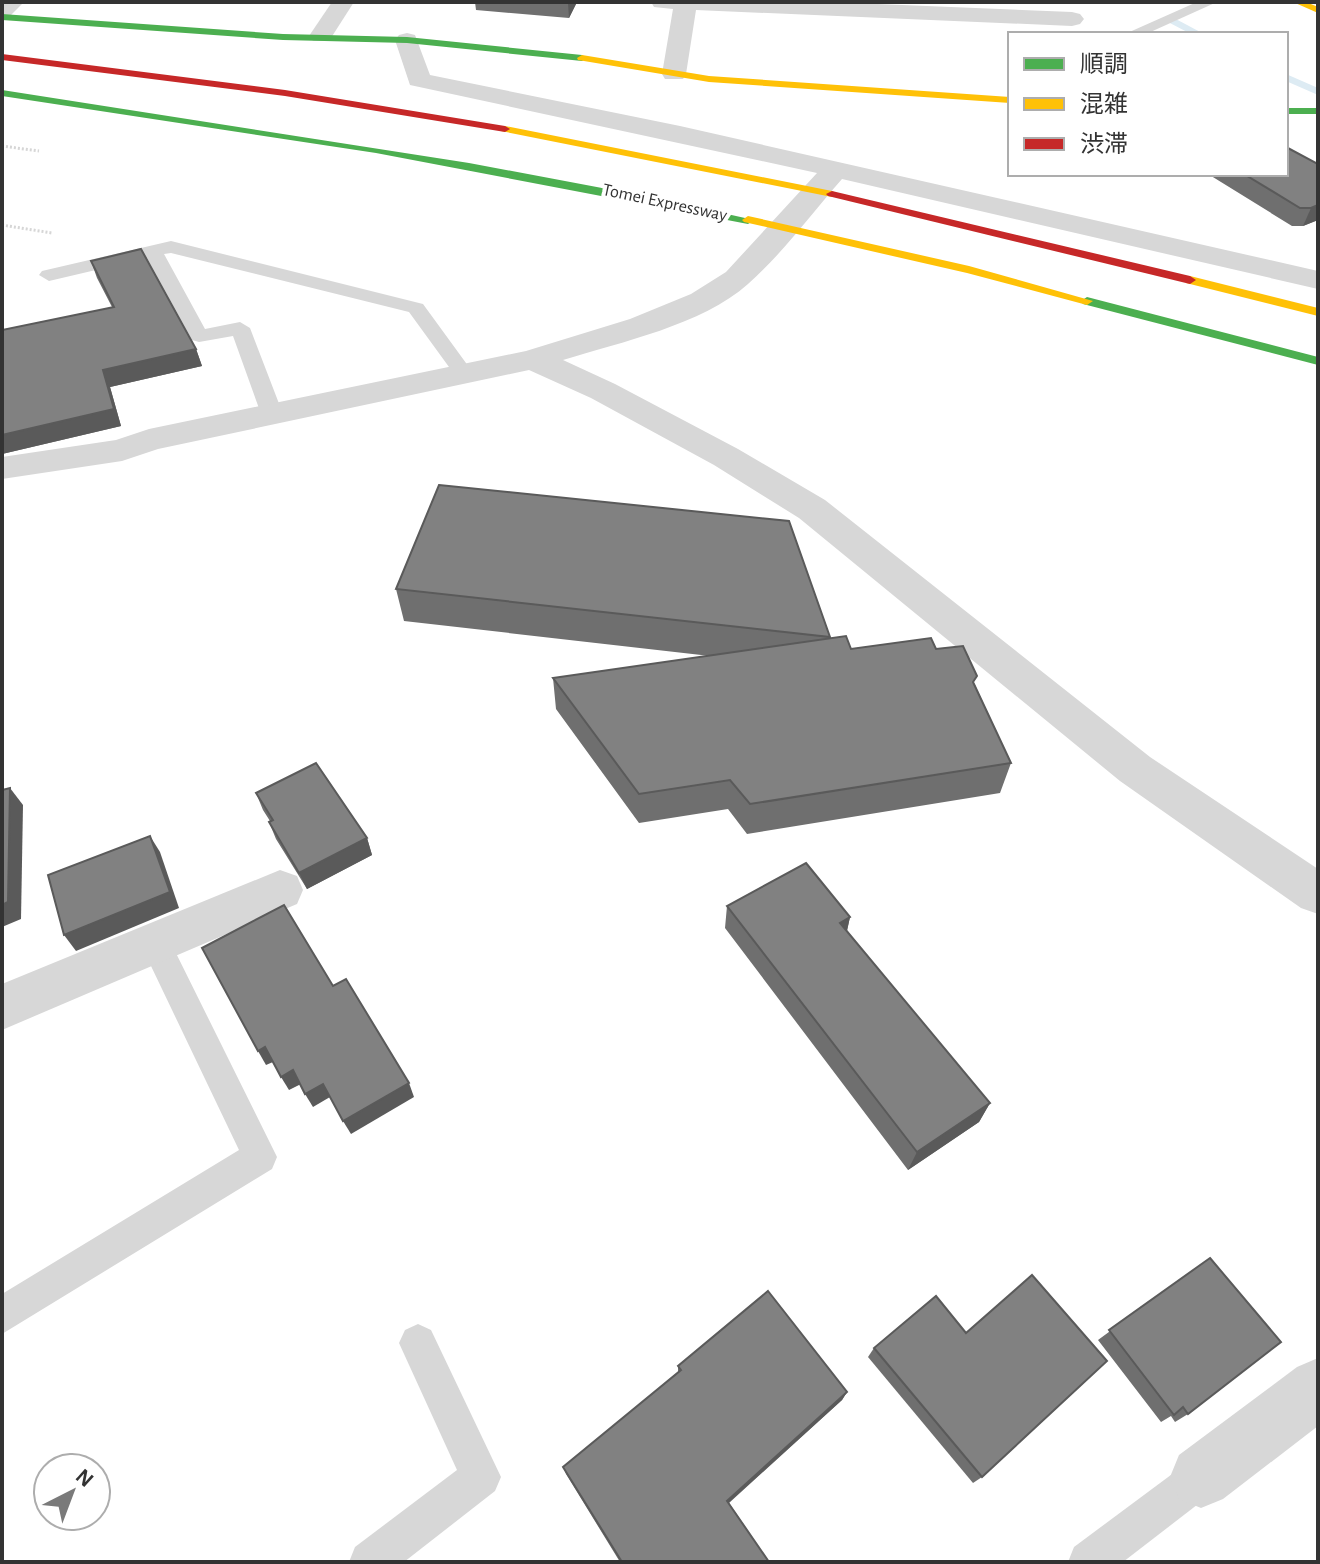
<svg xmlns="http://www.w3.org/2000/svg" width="1320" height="1564" font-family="'Alegreya Sans','Noto Sans JP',sans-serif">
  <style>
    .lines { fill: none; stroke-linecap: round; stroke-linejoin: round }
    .stream { fill: #ddebf3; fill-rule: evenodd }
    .path { stroke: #d6d6d6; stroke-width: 3; stroke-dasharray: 2 2; stroke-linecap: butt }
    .lane { fill: #d7d7d7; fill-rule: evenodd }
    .street { fill: #d7d7d7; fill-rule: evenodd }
    .fast { fill: #4caf50; fill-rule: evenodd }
    .slow { fill: #ffc107; fill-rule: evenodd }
    .jam { fill: #c62828; fill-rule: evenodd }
    .wall { fill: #6f6f6f }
    .shaded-wall { fill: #5a5a5a }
    .building { fill: #818181; stroke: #5a5a5a; stroke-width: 2 }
    .labels { text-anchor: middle; stroke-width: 8; stroke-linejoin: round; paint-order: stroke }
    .far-street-label { font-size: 18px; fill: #333; stroke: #fff }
  </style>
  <rect width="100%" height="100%" fill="#fff"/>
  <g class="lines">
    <g class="stream">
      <path d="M1166,17H1172L1204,34H1191L1166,21Z"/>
      <path d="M1286,74L1318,88V95L1286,81Z"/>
    </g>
    <g class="path">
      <path d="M2,146L39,151"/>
      <path d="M2,225L52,233"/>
    </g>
    <g class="lane">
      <path d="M1197,2H1217L1146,34H1125Z"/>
      <path d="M171,241L423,304L474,374L464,380L457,378L409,312L171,253L164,254L205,329L240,322L250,328L283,414L272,421L261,414L233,336L199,342L192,340L147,258L49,281L39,275L42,271Z"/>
      <path d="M155,929L166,933L277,1157L272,1169L2,1334V1294L239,1150L140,943L144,933Z"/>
      <path d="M418,1324L431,1330L501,1477L495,1491L404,1562H349L355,1547L457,1470L399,1343L405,1330Z"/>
      <path d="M1201,1457L1215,1463L1221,1477L1215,1491L1123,1562H1068L1074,1547L1187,1463Z"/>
    </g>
    <g class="street">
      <path d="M2,2H24L10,16L2,18Z"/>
      <path d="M332,2H354L329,41H313L309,36Z"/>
      <path d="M651,2H829L1072,12L1080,14L1084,19L1080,24L1072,26L696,10L686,74L683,79H665L662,74L673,9L654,7Z"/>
      <path d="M407,33L415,35L430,75L680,126L1318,271V289L842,179C812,213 783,253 748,284C702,325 621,342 563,360L615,384L738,449L825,500L1150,757L1318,869V914L1301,908L1120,781L799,518L714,465L591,398L529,370L158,449L122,461L2,479V457L116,440L149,429L526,351L630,319L691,294L726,272L817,173L410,85L395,40L399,35Z"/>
      <path d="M280,870L297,876L303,890L297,904L2,1030V984Z"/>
      <path d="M1318,1358V1426L1223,1499L1201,1508L1179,1499L1170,1477L1179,1455L1297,1367Z"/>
    </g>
    <g class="fast">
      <path d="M2,14L283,34L407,37L582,55L587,58L582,61L407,43L283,40L2,20Z"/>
      <path d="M2,90L469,163L655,198L754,220L748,224L376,153L2,96Z"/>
      <rect x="1286" y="108" width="32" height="6"/>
      <path d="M1087,297L1318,357V365L1083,304L1081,301Z"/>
    </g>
    <g class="slow">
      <path d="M1293,2H1306L1318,7V13Z"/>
      <path d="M582,55L709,76L1010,97V103L709,82L578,60L577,58Z"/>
      <path d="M505,126L832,191L838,194L832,197L501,131V127Z"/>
      <path d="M748,216L969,266L1093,301L1087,305L967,273L744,222L742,220Z"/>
      <path d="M1190,276L1318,308V316L1186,283V277Z"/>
    </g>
    <g class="jam">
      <path d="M2,54L285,90L505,126L510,129L505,132L285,96L2,60Z"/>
      <path d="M832,191L1190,276L1196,280L1190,284L828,196L826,194Z"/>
    </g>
  </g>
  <g class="wall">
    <path d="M475,2H577L569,18L476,10Z"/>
    <path d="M1318,164V220L1303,226H1292L1208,174H1286Z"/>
    <path d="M91,261L196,349L202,366L110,387L121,426L2,454L112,307L97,278Z"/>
    <path d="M789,521L830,638L851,649H936L975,685L1011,763L1000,793L747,834L728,809L639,823L556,709L553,678L710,656L404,621L396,589Z"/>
    <path d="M256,793L367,838L372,855L307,889L276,839L269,822L270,821L263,810Z"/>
    <path d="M727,906L850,917L847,931L990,1103L979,1122L908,1170L725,928Z"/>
    <path d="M1210,1258L1188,1414L1175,1422L1171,1416L1161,1422L1098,1340Z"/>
    <path d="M874,1348L982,1477L973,1483L868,1357Z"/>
    <path d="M678,1366L847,1392L842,1400L729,1503L769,1562H620L566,1474L563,1467L678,1373Z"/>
  </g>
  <g class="shaded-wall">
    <path d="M569,2H577L569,18L568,3Z"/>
    <path d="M1318,205V220L1303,226L1311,208Z"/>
    <path d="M196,349L202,366L110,387L121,426L2,454V435L103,370Z"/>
    <path d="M10,788L23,805L21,919L2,927V905Z"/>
    <path d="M150,836L160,852L179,908L76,951L64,935Z"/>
    <path d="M367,838L372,855L307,889L299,873Z"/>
    <path d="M850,917L845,939L840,923Z"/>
    <path d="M265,1047L273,1062L266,1065L258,1051Z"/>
    <path d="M293,1070L301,1084L289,1090L281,1077Z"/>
    <path d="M409,1083L414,1097L351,1134L343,1121Z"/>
    <path d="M323,1084L330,1097L313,1107L305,1094Z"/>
    <path d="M990,1103L979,1122L908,1170L917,1152Z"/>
    <path d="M847,1392L842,1400L725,1506L727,1501Z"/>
  </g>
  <g class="building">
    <path d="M1286,147L1318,164V205L1311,208H1300L1244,174H1286Z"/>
    <path d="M141,249L196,349L103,370L114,409L2,435V330L114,307L91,261Z"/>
    <path d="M439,485L789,521L830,637L396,589Z"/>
    <path d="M846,636L851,649L931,638L936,649L963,646L977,676L973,682L1011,763L750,804L730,780L639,794L553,678Z"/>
    <path d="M316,763L367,838L299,873L269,822L273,820L256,793Z"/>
    <path d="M10,788L8,902L2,905V790Z"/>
    <path d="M150,836L170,892L64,935L48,875Z"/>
    <path d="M806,863L850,917L840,923L990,1103L917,1152L727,906Z"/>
    <path d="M284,905L333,986L346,979L409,1083L343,1121L323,1084L305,1094L293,1070L281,1077L265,1047L258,1051L202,948Z"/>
    <path d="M1210,1258L1281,1342L1188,1414L1183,1407L1174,1415L1109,1330Z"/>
    <path d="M1032,1275L1107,1361L982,1477L874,1348L936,1296L966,1333Z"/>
    <path d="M768,1291L847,1392L727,1501L769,1562H622L563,1467L681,1370L678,1366Z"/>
  </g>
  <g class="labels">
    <g class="far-street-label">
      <text transform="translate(665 202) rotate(12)" y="6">Tomei Expressway</text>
    </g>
  </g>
  <rect width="1320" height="1564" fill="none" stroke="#333333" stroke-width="8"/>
  <rect x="1008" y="32" width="280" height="144" fill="#ffffff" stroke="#adadad" stroke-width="2"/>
  <rect x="1024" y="58" width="40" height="12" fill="#4caf50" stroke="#adadad" stroke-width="2"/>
  <text x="1080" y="72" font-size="24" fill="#333333">順調</text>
  <rect x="1024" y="98" width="40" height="12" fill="#ffc107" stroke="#adadad" stroke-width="2"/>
  <text x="1080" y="112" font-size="24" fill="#333333">混雑</text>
  <rect x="1024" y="138" width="40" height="12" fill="#c62828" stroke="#adadad" stroke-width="2"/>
  <text x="1080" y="152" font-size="24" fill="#333333">渋滞</text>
  <g transform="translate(72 1492) rotate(42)"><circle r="38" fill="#ffffff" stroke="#adadad" stroke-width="2"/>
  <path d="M0-6L14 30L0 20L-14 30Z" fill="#7a7a7a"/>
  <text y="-12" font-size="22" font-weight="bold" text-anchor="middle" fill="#333333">N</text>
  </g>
</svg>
